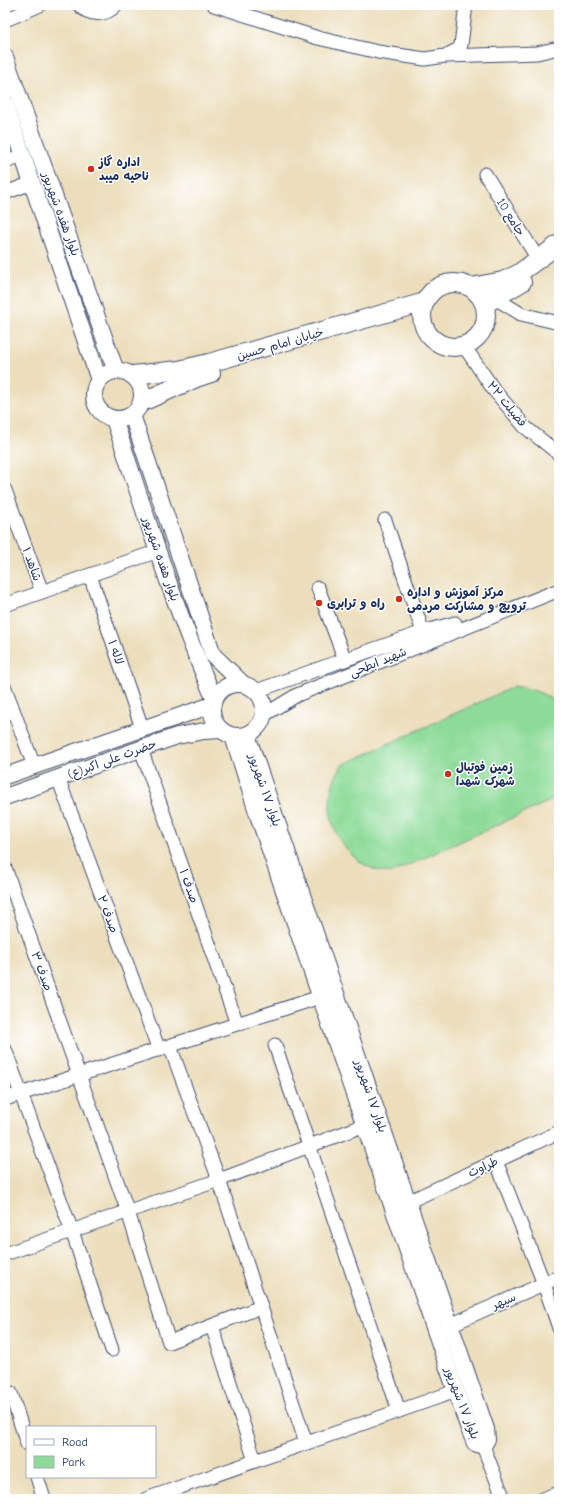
<svg xmlns="http://www.w3.org/2000/svg" width="564" height="1504" font-family="'Comic Neue','Playpen Sans Arabic',sans-serif">
  <style>
    .green { fill: #8edb99; stroke: #54857c }
    .lines { fill: none; stroke-linecap: round; stroke-linejoin: round }
    .minor-casing { stroke: #3a496c; stroke-width: 15 }
    .tertiary-casing { stroke: #3a496c; stroke-width: 18 }
    .secondary-casing { stroke: #3a496c; stroke-width: 20 }
    .minor { stroke: #fff; stroke-width: 13 }
    .tertiary { stroke: #fff; stroke-width: 16 }
    .secondary { stroke: #fff; stroke-width: 18 }
    .poi-dot { fill: #c8321e; stroke: #fff; stroke-width: 1.5 }
    .labels { text-anchor: middle; stroke-width: 3; stroke-linejoin: round; paint-order: stroke }
    .poi-label { font-size: 12px; font-weight: bold; fill: #1b2f5e; stroke: #fff; text-anchor: start }
    .street-label { font-size: 12px; fill: #1b2f5e; stroke: #fff }
  </style>
  <rect width="100%" height="100%" fill="#fff"/>
  <filter id="ink" filterUnits="userSpaceOnUse"><feTurbulence type="fractalNoise" baseFrequency=".025" numOctaves="2"/><feDisplacementMap in="SourceGraphic" scale="8" xChannelSelector="R" yChannelSelector="G"/><feConvolveMatrix kernelMatrix="1 2 1 2 8 2 1 2 1" color-interpolation-filters="sRGB"/></filter>
  <filter id="wash" filterUnits="userSpaceOnUse"><feTurbulence type="fractalNoise" baseFrequency=".012" numOctaves="4" result="noise"/><feDisplacementMap in="SourceGraphic" scale="16" xChannelSelector="R" yChannelSelector="G"/><feGaussianBlur stdDeviation="0.9" result="paint"/><feColorMatrix in="noise" values="0 0 0 0 0 0 0 0 0 0 0 0 0 0 0 0 0 1.4 0 .05"/><feComposite in="paint" operator="in"/></filter>
  <g filter="url(#wash)">
    <rect width="100%" height="100%" fill="#ecdebc"/>
    <path class="green" d="M515,686C532,689 547,693 559,706V797L391,873C385,872 377,871 371,868C339,853 323,818 333,784C335,777 339,771 342,765Z"/>
  </g>
  <g filter="url(#ink)">
    <g class="lines">
      <defs>
        <g id="minor">
          <path d="M79,5C89,16 105,17 116,5"/>
          <path d="M214,5L318,38L378,52L425,59L445,56L459,49L461,45L466,5"/>
          <path d="M8,19L40,5"/>
          <path d="M447,56L537,53L559,48"/>
          <path d="M5,162L22,156"/>
          <path d="M485,174L538,259"/>
          <path d="M5,193L32,183"/>
          <path d="M495,298L521,314L559,323"/>
          <path d="M464,346L494,390L525,427L559,454"/>
          <path d="M5,490L42,592"/>
          <path d="M385,520L423,632"/>
          <path d="M90,575L142,728"/>
          <path d="M318,588L345,660"/>
          <path d="M5,605L158,551"/>
          <path d="M5,688L34,766"/>
          <path d="M256,691L423,632L455,623"/>
          <path d="M264,715L297,695L559,590"/>
          <path d="M141,749L237,1024"/>
          <path d="M58,778L159,1050"/>
          <path d="M5,868L128,1212L169,1342L261,1307"/>
          <path d="M275,1045L399,1411"/>
          <path d="M170,1046L219,1180L306,1443"/>
          <path d="M5,1049L21,1094L72,1231L112,1350"/>
          <path d="M5,1099L320,997"/>
          <path d="M496,1161L544,1284L559,1328"/>
          <path d="M399,1206L559,1132"/>
          <path d="M5,1254L219,1180L365,1125"/>
          <path d="M450,1325L559,1277"/>
          <path d="M212,1326L255,1461"/>
          <path d="M5,1395L11,1393L27,1444"/>
          <path d="M483,1446L504,1499"/>
          <path d="M37,1477L44,1499"/>
          <path d="M146,1499L456,1391"/>
          <path d="M542,1499L559,1493"/>
        </g>
        <g id="tertiary">
          <path d="M5,57L116,371"/>
          <path d="M5,104L99,380"/>
          <circle cx="118" cy="395" r="24"/>
          <path d="M132,415L213,655L243,684"/>
          <path d="M114,419C145,512 174,608 214,698"/>
          <circle cx="238" cy="710" r="26"/>
          <path d="M233,736L259,818L469,1429L475,1443L483,1446L487,1439L486,1429L247,735"/>
          <path d="M5,776L212,705"/>
          <path d="M5,797L177,736L204,731L220,730"/>
        </g>
        <g id="secondary">
          <circle cx="454" cy="315" r="32"/>
          <path d="M471,287L503,281L518,274L559,244"/>
          <path d="M485,304L522,282"/>
          <path d="M133,375L179,370L209,363L425,302"/>
          <path d="M142,402L196,378L211,373"/>
        </g>
      </defs>
      <use href="#minor" class="minor-casing"/>
      <use href="#tertiary" class="tertiary-casing"/>
      <use href="#secondary" class="secondary-casing"/>
      <use href="#minor" class="minor"/>
      <use href="#tertiary" class="tertiary"/>
      <use href="#secondary" class="secondary"/>
    </g>
  </g>
  <g class="poi-dot">
    <circle cx="91" cy="169" r="4"/>
    <circle cx="399" cy="599" r="4"/>
    <circle cx="319" cy="603" r="4"/>
    <circle cx="448" cy="774" r="4"/>
  </g>
  <g class="labels">
    <g class="poi-label">
      <text x="99" y="166">اداره گاز<tspan x="99" dy="14">ناحیه میبد</tspan></text>
      <text x="407" y="596">مرکز آموزش و اداره<tspan x="407" dy="14">ترویج و مشارکت مردمی</tspan></text>
      <text x="327" y="607">راه و ترابری</text>
      <text x="456" y="771">زمین فوتبال<tspan x="456" dy="14">شهرک شهدا</tspan></text>
    </g>
    <g class="street-label">
      <text transform="translate(61 214) rotate(70)" y="4">بلوار هفده شهریور</text>
      <text transform="translate(511 217) rotate(58)" y="4">جامع 10</text>
      <text transform="translate(280 344) rotate(-16)" y="4">خیابان امام حسین</text>
      <text transform="translate(507 404) rotate(51)" y="4">فضیلت ۲۲</text>
      <text transform="translate(161 559) rotate(71)" y="4">بلوار هفده شهریور</text>
      <text transform="translate(32 564) rotate(70)" y="4">شاهد ۱</text>
      <text transform="translate(116 652) rotate(71)" y="4">لاله ۱</text>
      <text transform="translate(378 662) rotate(-22)" y="4">شهید ابطحی</text>
      <text transform="translate(112 759) rotate(-20)" y="4">حضرت علی اکبر(ع)</text>
      <text transform="translate(265 790) rotate(71)" y="4">بلوار ۱۷ شهریور</text>
      <text transform="translate(189 886) rotate(71)" y="4">صدف ۱</text>
      <text transform="translate(108 914) rotate(70)" y="4">صدف ۲</text>
      <text transform="translate(42 971) rotate(70)" y="4">صدف ۳</text>
      <text transform="translate(371 1096) rotate(71)" y="4">بلوار ۱۷ شهریور</text>
      <text transform="translate(483 1167) rotate(-25)" y="4">طراوت</text>
      <text transform="translate(504 1301) rotate(-24)" y="4">سپهر</text>
      <text transform="translate(462 1403) rotate(69)" y="4">بلوار ۱۷ شهریور</text>
    </g>
  </g>
  <rect width="564" height="1504" fill="none" stroke="#fff" stroke-width="20"/>
  <rect x="26" y="1426" width="130" height="52" fill="#ffffff" stroke="#a4acbf"/>
  <rect x="34" y="1439" width="20" height="6" fill="#ffffff" stroke="#a4acbf"/>
  <text x="62" y="1446" font-size="12" fill="#1b2f5e">Road</text>
  <rect x="34" y="1456" width="20" height="12" fill="#8edb99" stroke="#a4acbf"/>
  <text x="62" y="1466" font-size="12" fill="#1b2f5e">Park</text>
</svg>
